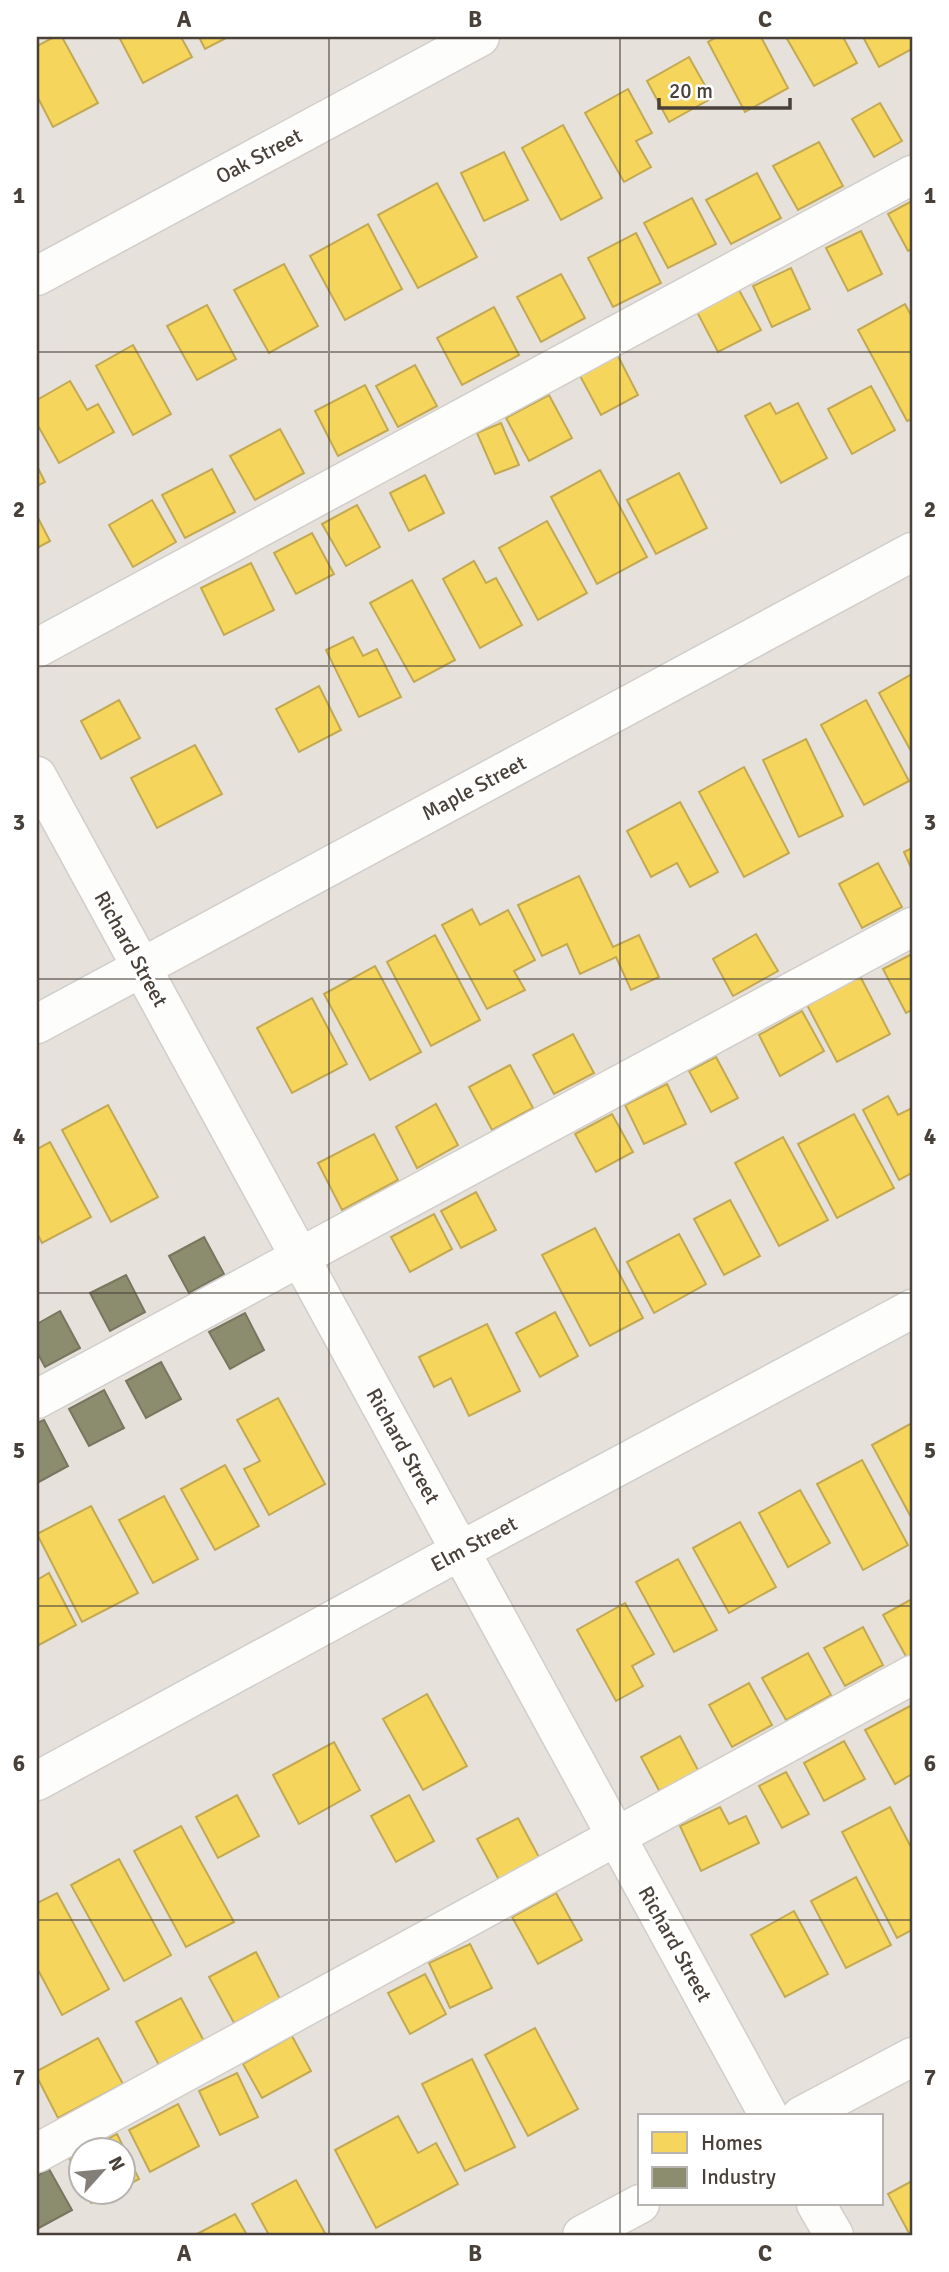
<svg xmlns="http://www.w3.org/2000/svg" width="949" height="2272" font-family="Signika,sans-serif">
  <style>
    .residential { fill: #e7e1dc; fill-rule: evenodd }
    .homes { fill: #f6d55c; stroke: #c2a952; stroke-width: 2 }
    .industry { fill: #8c8c6e; stroke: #78765e; stroke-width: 2 }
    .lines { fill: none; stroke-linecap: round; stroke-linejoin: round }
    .minor-casing { stroke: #d1cecb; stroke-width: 41 }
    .minor { stroke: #fdfdfc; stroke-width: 38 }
    .grid { fill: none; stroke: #494139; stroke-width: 2; stroke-opacity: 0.55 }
    .labels { text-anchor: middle; stroke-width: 7; stroke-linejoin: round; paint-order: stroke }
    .street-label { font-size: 21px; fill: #494139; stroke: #fff }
    .neatline { fill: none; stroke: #494139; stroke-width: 2.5 }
    .grid-label { font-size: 23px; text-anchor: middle; font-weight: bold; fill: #494139 }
  </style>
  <rect width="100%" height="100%" fill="#f3f0ed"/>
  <path class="residential" d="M37,37H912V2235H37ZM639,2116H881V2204H639ZM80,2150H122V2192H80Z"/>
  <g class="homes">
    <path d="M54,37H62L98,103L53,127L37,96V46Z"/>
    <path d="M119,37H181L192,57L143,83Z"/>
    <path d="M199,37H228L205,49Z"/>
    <path d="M717,37H761L788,88L745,112L708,42Z"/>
    <path d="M786,37H843L857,63L814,86Z"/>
    <path d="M863,37H912V49L879,67Z"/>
    <path d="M689,57L712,98L669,122L647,81Z"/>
    <path d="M628,89L652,133L636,141L651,167L624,182L585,113Z"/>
    <path d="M880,103L902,141L874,157L852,119Z"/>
    <path d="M563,125L602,198L561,220L522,148Z"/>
    <path d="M819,142L843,186L798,210L773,166Z"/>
    <path d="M504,152L528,200L484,221L461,173Z"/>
    <path d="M757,173L781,218L731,244L706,200Z"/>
    <path d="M437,183L477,257L418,288L378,215Z"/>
    <path d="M692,198L716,244L668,268L644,223Z"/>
    <path d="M912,201V249L908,251L888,214Z"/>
    <path d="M368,224L402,289L345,320L310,256Z"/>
    <path d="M861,231L882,274L848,291L826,248Z"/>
    <path d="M636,233L661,283L613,307L588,258Z"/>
    <path d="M284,264L318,326L269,353L234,290Z"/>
    <path d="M791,268L810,309L772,327L753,286Z"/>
    <path d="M561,274L585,318L541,342L517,297Z"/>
    <path d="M739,290L761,330L718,352L697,312Z"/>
    <path d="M905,304L912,317V419L907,421L858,330Z"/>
    <path d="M207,305L236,359L197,380L167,326Z"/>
    <path d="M494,307L519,355L462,385L437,338Z"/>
    <path d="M133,345L171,414L133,435L96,366Z"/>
    <path d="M617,354L638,395L601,415L579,374Z"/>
    <path d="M415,365L437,406L398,427L376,386Z"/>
    <path d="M70,381L87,410L98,404L114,432L59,463L37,424V400Z"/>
    <path d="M365,385L388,430L338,456L315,411Z"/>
    <path d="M871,386L895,430L852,454L828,409Z"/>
    <path d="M549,395L572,438L529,461L506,418Z"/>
    <path d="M770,403L776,414L798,403L827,458L781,483L745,416Z"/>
    <path d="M501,423L519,465L495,474L477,433Z"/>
    <path d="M280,429L304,473L255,500L230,456Z"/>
    <path d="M37,466L45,482L37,486Z"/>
    <path d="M212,469L235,512L185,538L162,495Z"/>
    <path d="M600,470L647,557L597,584L551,497Z"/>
    <path d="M679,473L707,528L656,554L627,500Z"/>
    <path d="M425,475L444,513L409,531L390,493Z"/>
    <path d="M152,500L176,542L133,567L109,525Z"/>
    <path d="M357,505L380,547L346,566L322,524Z"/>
    <path d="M37,516L50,541L37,548Z"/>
    <path d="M547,521L587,593L538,620L499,548Z"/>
    <path d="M312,533L334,574L296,594L274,553Z"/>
    <path d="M474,561L486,583L496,578L522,625L480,648L443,579Z"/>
    <path d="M251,563L274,610L224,635L201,588Z"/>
    <path d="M412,580L455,660L414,682L370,603Z"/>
    <path d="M353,637L363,656L377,649L401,697L359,717L326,650Z"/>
    <path d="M912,674V753L879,693Z"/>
    <path d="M319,686L341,730L299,752L276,709Z"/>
    <path d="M119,700L140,738L101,759L81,721Z"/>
    <path d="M866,700L909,781L864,805L821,725Z"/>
    <path d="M806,739L843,816L799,837L763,760Z"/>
    <path d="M195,745L222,794L157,828L131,778Z"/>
    <path d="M744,767L789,853L744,877L699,792Z"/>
    <path d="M680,802L718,872L690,887L677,863L651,877L627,831Z"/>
    <path d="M912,848V870L904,852Z"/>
    <path d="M878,863L902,907L862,928L839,884Z"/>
    <path d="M579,876L613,947L639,935L659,977L631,990L616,957L580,974L567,944L542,956L518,905Z"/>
    <path d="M472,909L480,925L508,910L535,960L514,971L525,990L487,1009L442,925Z"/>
    <path d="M756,934L778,971L733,996L713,959Z"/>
    <path d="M435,935L480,1020L431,1046L387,962Z"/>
    <path d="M912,954V1010L906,1013L883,969Z"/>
    <path d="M375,966L421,1052L370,1080L324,994Z"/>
    <path d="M860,976L890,1034L837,1062L807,1005Z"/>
    <path d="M312,998L347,1064L292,1093L257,1028Z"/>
    <path d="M802,1011L824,1051L780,1076L759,1035Z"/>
    <path d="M573,1034L594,1073L554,1094L533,1055Z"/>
    <path d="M716,1057L738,1098L711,1112L689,1071Z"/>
    <path d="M510,1065L533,1108L492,1130L469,1087Z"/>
    <path d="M667,1084L686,1124L644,1144L625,1105Z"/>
    <path d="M888,1096L898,1115L912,1108V1173L899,1180L863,1110Z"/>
    <path d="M436,1104L458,1145L417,1168L396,1127Z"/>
    <path d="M108,1105L158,1197L111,1222L62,1130Z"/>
    <path d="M612,1114L633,1152L596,1172L575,1134Z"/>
    <path d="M854,1114L894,1188L837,1218L798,1144Z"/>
    <path d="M374,1134L398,1180L342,1210L318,1163Z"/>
    <path d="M783,1137L828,1220L779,1246L735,1163Z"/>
    <path d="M50,1142L91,1217L42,1243L37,1233V1149Z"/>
    <path d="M476,1192L496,1230L461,1248L441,1211Z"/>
    <path d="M730,1200L760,1256L724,1275L694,1219Z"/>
    <path d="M434,1214L452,1249L410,1272L391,1237Z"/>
    <path d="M595,1228L643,1318L590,1346L542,1255Z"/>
    <path d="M679,1234L706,1284L654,1313L627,1262Z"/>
    <path d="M555,1312L578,1356L540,1377L516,1333Z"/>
    <path d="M487,1324L520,1391L469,1416L451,1378L434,1387L419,1357Z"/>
    <path d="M278,1398L325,1484L269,1515L244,1469L260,1461L237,1420Z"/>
    <path d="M912,1423V1519L872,1445Z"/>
    <path d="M862,1460L908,1545L863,1570L817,1484Z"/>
    <path d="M225,1465L259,1526L215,1550L181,1489Z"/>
    <path d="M800,1490L830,1543L788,1567L759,1513Z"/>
    <path d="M164,1496L198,1559L153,1583L119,1520Z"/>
    <path d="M91,1506L138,1593L82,1622L37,1534Z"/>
    <path d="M740,1522L776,1587L729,1613L693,1548Z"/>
    <path d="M678,1559L717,1630L674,1652L636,1582Z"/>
    <path d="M49,1573L76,1625L37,1646V1580Z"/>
    <path d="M912,1599V1655L907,1658L883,1615Z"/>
    <path d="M625,1603L654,1654L632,1666L643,1686L616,1701L577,1630Z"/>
    <path d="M863,1627L883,1665L845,1686L824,1648Z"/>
    <path d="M808,1653L831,1695L786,1720L762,1678Z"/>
    <path d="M749,1683L772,1725L732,1747L709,1705Z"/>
    <path d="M427,1694L467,1766L423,1790L383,1719Z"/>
    <path d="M912,1705V1774L895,1784L865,1730Z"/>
    <path d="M680,1736L698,1770L660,1792L641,1757Z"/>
    <path d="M844,1741L865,1779L824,1801L804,1763Z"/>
    <path d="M334,1742L360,1790L299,1824L273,1775Z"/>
    <path d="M786,1772L809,1814L782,1828L759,1786Z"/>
    <path d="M237,1795L259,1836L218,1858L196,1817Z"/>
    <path d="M409,1795L434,1841L396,1862L371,1816Z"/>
    <path d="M720,1807L729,1824L746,1816L759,1843L701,1871L680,1826Z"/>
    <path d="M890,1807L912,1849V1930L897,1938L842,1832Z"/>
    <path d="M518,1818L540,1859L499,1880L477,1839Z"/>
    <path d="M181,1826L234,1922L186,1947L134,1851Z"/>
    <path d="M119,1859L171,1955L124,1981L71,1885Z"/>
    <path d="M856,1877L891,1945L846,1968L811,1901Z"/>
    <path d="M57,1893L109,1989L62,2015L37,1968V1903Z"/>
    <path d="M556,1893L582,1940L538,1964L512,1917Z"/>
    <path d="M794,1911L828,1974L785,1997L751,1935Z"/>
    <path d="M470,1944L492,1988L450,2008L429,1963Z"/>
    <path d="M256,1952L280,1999L234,2023L209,1977Z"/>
    <path d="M425,1974L446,2014L410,2034L388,1993Z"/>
    <path d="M181,1998L205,2043L160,2067L136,2022Z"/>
    <path d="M535,2028L578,2109L528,2136L485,2055Z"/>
    <path d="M292,2036L311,2071L262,2098L243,2064Z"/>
    <path d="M98,2038L123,2084L58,2118L37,2077V2071Z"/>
    <path d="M472,2059L515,2147L465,2171L422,2084Z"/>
    <path d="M237,2073L258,2117L220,2135L199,2091Z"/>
    <path d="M178,2104L199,2146L150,2172L129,2130Z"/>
    <path d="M398,2116L418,2153L436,2143L458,2184L376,2228L335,2150Z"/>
    <path d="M117,2134L139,2179L122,2188V2150H85Z"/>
    <path d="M80,2152V2182L69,2158Z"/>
    <path d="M296,2180L326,2235H269L252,2204Z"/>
    <path d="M912,2181V2235H910L888,2194Z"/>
    <path d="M85,2192H115L91,2203Z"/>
    <path d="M235,2214L247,2235H195Z"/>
  </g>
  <g class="industry">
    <path d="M204,1237L224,1274L189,1293L169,1256Z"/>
    <path d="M126,1275L145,1312L110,1331L90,1293Z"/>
    <path d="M60,1311L80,1348L45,1367L37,1352V1324Z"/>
    <path d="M245,1313L264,1350L230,1369L209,1332Z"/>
    <path d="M161,1362L181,1399L146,1418L126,1381Z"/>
    <path d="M104,1390L124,1428L89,1446L69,1409Z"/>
    <path d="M44,1420L68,1466L37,1483V1423Z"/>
    <path d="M49,2169L72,2210L37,2229V2176Z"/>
  </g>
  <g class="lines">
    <defs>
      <g id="minor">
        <path d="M37,276L480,37"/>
        <path d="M37,648L912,175"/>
        <path d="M37,776L769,2116"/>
        <path d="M37,1024L912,552"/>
        <path d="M37,1399L912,927"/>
        <path d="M37,1781L460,1551L912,1309"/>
        <path d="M801,2116L912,2057"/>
        <path d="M37,2153L912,1675"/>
        <path d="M816,2204L834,2235"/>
        <path d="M582,2235L640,2204"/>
      </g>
    </defs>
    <use href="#minor" class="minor-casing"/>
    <use href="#minor" class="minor"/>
  </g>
  <path class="grid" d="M329,37V2235M620,37V2235M37,352H912M37,666H912M37,979H912M37,1293H912M37,1606H912M37,1920H912"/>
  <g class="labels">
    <g class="street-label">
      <text transform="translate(259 156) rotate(-28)" y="7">Oak Street</text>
      <text transform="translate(474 788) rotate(-28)" y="7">Maple Street</text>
      <text transform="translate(131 949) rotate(61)" y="7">Richard Street</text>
      <text transform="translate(403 1446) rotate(61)" y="7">Richard Street</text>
      <text transform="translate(474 1544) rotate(-28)" y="7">Elm Street</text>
      <text transform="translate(675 1944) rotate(61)" y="7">Richard Street</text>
    </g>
  </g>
  <rect width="949" height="2272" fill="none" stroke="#ffffff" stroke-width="77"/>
  <rect x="638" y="2114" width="245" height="91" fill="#ffffff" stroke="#b6b3b0" stroke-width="2"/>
  <rect x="652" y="2132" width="35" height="21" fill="#f6d55c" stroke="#b6b3b0" stroke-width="2"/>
  <text x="701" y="2150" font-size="21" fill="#494139">Homes</text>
  <rect x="652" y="2167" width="35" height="21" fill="#8c8c6e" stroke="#b6b3b0" stroke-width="2"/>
  <text x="701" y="2184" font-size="21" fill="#494139">Industry</text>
  <g transform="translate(102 2171) rotate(63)"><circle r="33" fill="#ffffff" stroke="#b6b3b0" stroke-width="2"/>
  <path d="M0-5L12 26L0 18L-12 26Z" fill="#847e78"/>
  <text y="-10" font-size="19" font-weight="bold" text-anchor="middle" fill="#494139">N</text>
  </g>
  <path d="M659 98v10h131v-10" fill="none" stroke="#494139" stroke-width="3.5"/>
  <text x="669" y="98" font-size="21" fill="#494139" stroke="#ffffff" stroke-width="5" paint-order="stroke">20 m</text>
  <rect x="38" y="38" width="873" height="2196" class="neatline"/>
  <g class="grid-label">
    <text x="184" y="27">A</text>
    <text x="475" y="27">B</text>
    <text x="765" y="27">C</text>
    <text x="19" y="203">1</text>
    <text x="930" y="203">1</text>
    <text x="19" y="517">2</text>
    <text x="930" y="517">2</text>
    <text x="19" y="830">3</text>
    <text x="930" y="830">3</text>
    <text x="19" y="1144">4</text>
    <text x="930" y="1144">4</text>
    <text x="19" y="1458">5</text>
    <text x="930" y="1458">5</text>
    <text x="19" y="1771">6</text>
    <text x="930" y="1771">6</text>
    <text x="19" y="2085">7</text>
    <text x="930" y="2085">7</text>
    <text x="184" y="2261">A</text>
    <text x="475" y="2261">B</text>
    <text x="765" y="2261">C</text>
  </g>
</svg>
